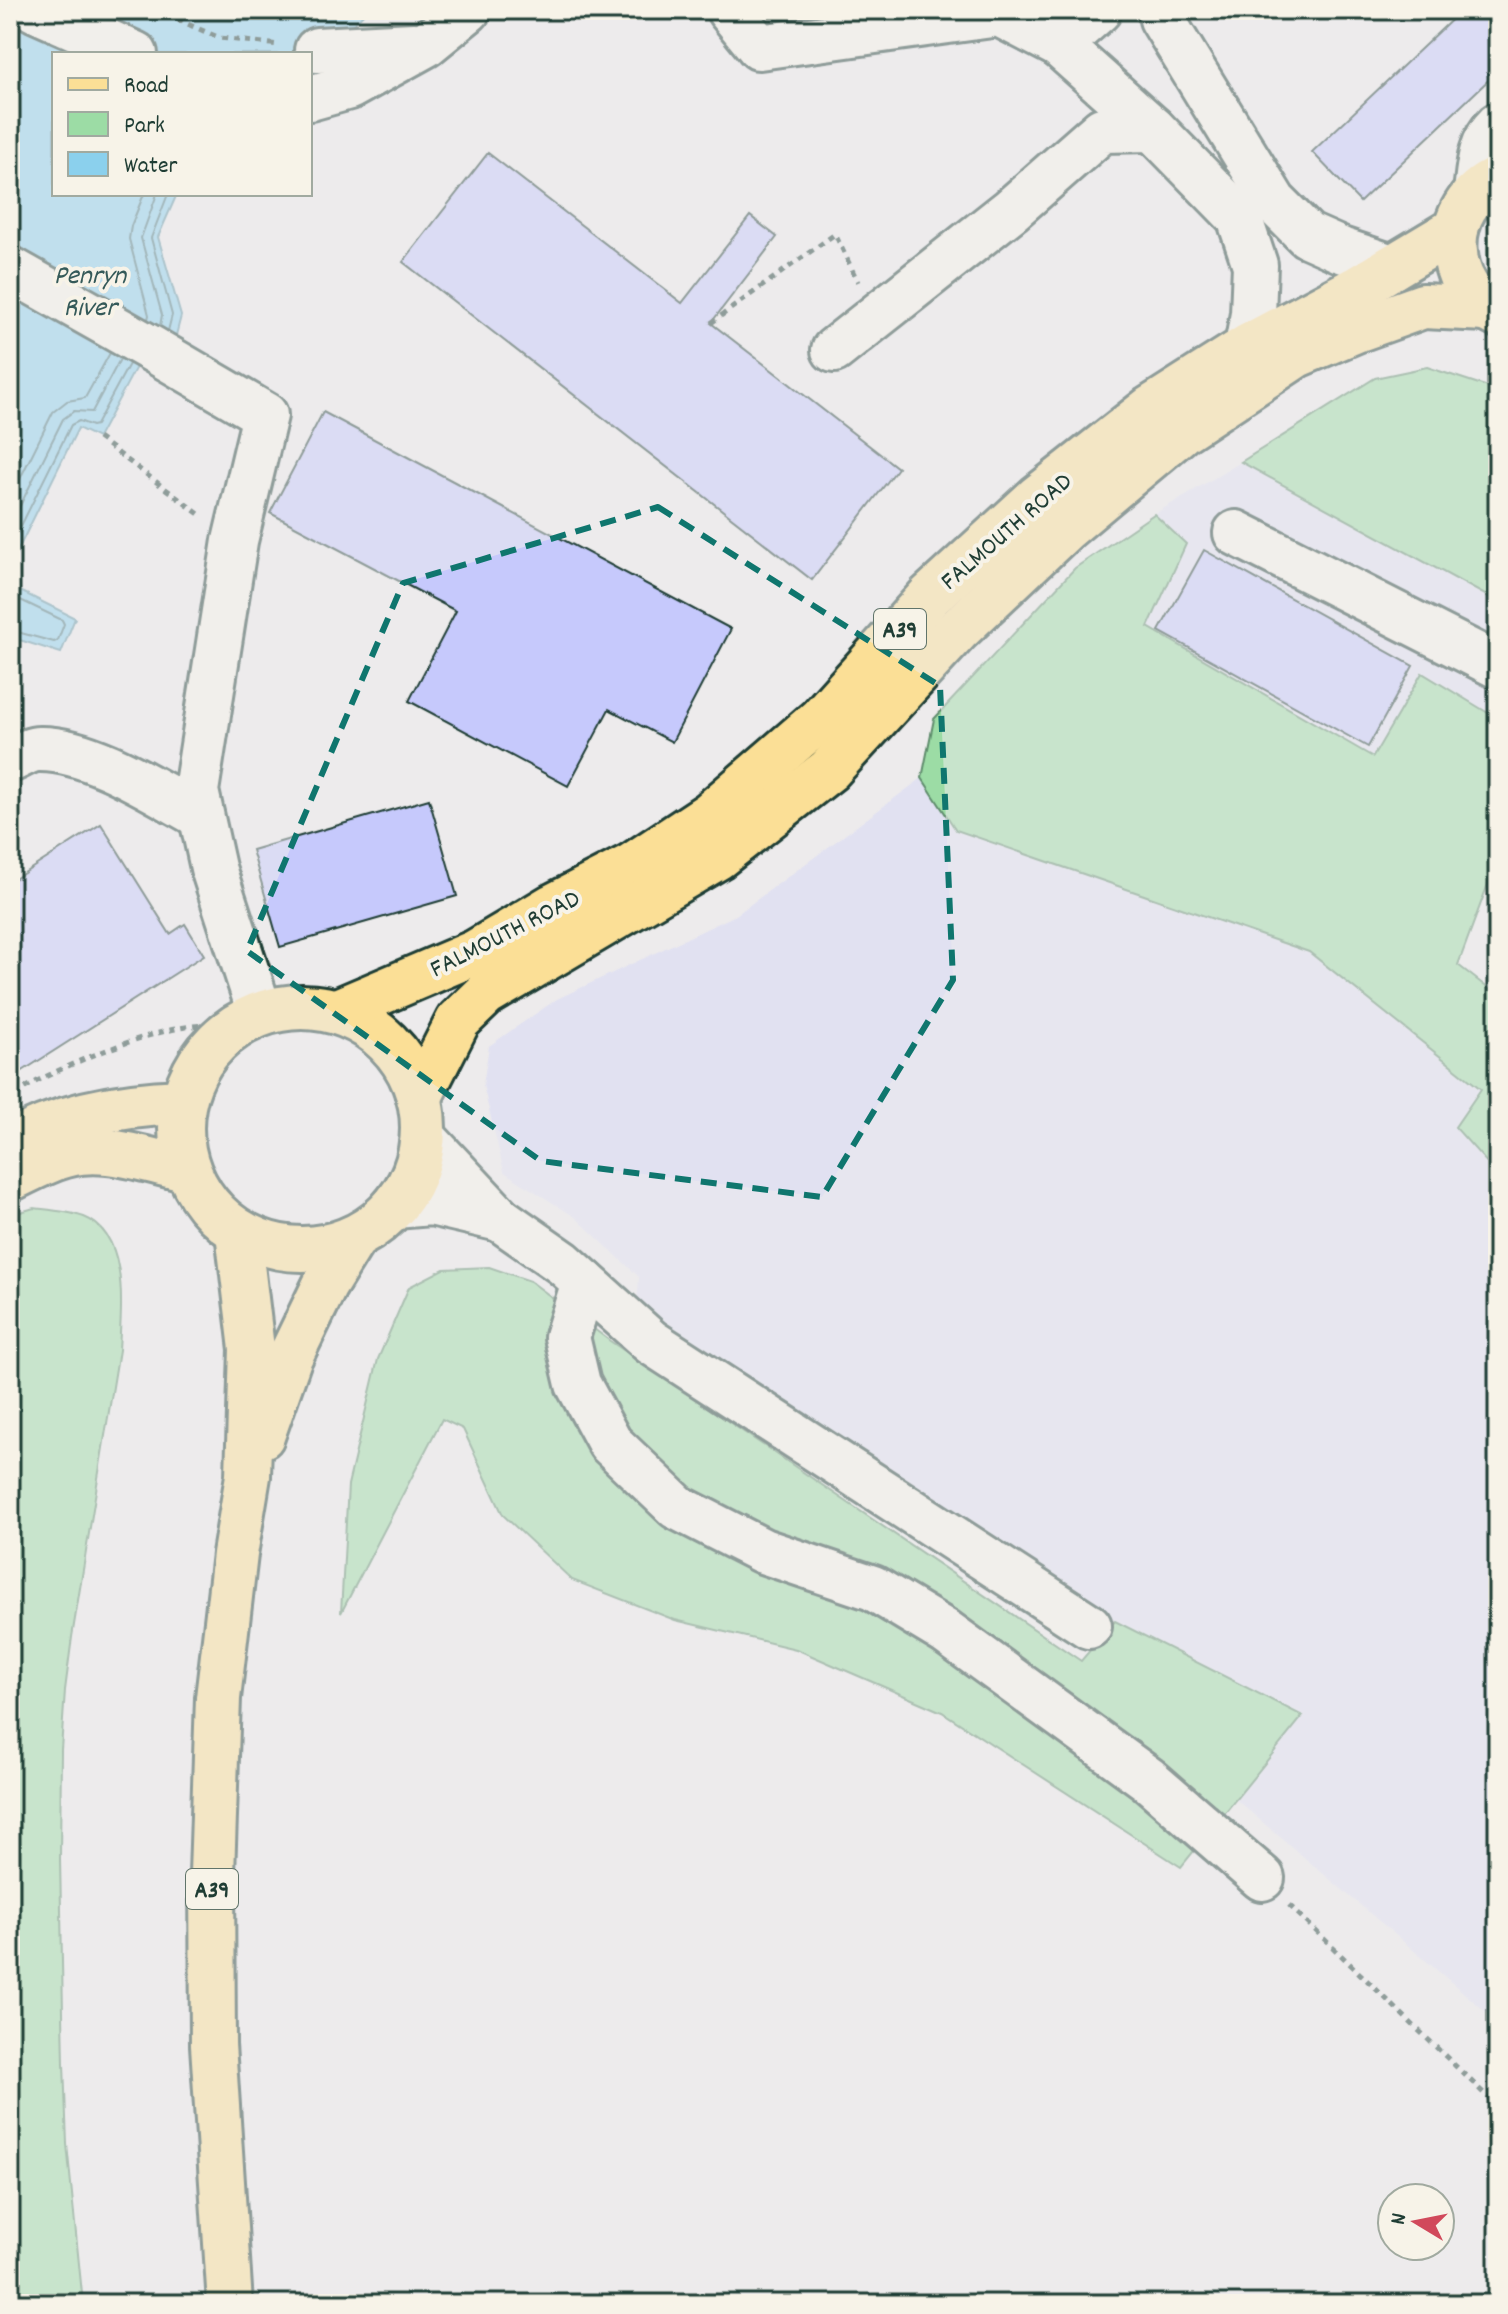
<svg xmlns="http://www.w3.org/2000/svg" width="1508" height="2314" font-family="Dekko,sans-serif">
  <style>
    .built { fill: #e1e1f1 }
    .green { fill: #9cdca5; stroke: #5e8c6c; stroke-width: 2 }
    .water { fill: #8bd0ed; stroke: #6095a3; stroke-width: 2 }
    .lines { fill: none; stroke-linecap: round; stroke-linejoin: round }
    .shore { stroke: #4a787e; stroke-width: 2 }
    .building { fill: #c6c9fc; stroke: #1f3d34; stroke-width: 2 }
    .minor-casing { stroke: #1f3d34; stroke-width: 50 }
    .major-casing { stroke: #1f3d34; stroke-width: 50 }
    .highway-casing { stroke: #1f3d34; stroke-width: 50 }
    .path { stroke: #1f3d34; stroke-width: 5; stroke-dasharray: 6 6; stroke-linecap: butt }
    .minor { stroke: #f7f3e8; stroke-width: 44 }
    .major { stroke: #fbdf96; stroke-width: 44 }
    .highway { stroke: #fbdf96; stroke-width: 44 }
    .marked { fill: none; stroke: #0f766e; stroke-width: 6; stroke-dasharray: 16 10; stroke-linejoin: round }
    .labels { text-anchor: middle; stroke-width: 8; stroke-linejoin: round; paint-order: stroke }
    .shield { fill: #f7f3e8; stroke: #60746a; stroke-width: 2 }
    .shield-label { font-size: 24px; font-weight: bold; fill: #1f3d34 }
    .street-label { font-size: 26px; fill: #1f3d34; stroke: #f7f3e8 }
    .water-label { font-size: 28px; font-style: italic; fill: #355a59; stroke: #f7f3e8 }
  </style>
  <rect width="100%" height="100%" fill="#edebec"/>
  <filter id="ink" filterUnits="userSpaceOnUse"><feTurbulence type="fractalNoise" baseFrequency=".0125" numOctaves="2"/><feDisplacementMap in="SourceGraphic" scale="16" xChannelSelector="R" yChannelSelector="G"/><feConvolveMatrix kernelMatrix="1 2 1 2 8 2 1 2 1" color-interpolation-filters="sRGB"/></filter>
  <g filter="url(#ink)">
    <g class="built">
      <path d="M1241,462L1498,602V719L1422,674L1374,757L1148,627L1186,544L1154,514Z"/>
      <path d="M922,778L956,830L1309,952L1481,1090L1455,1127L1498,1175V2022L1235,1799L1303,1716L1115,1621L708,1357L637,1303L639,1277L575,1217L504,1172L483,1085L489,1046L557,999L736,915Z"/>
    </g>
    <g class="green">
      <path d="M1498,221V278C1483,260 1485,240 1498,221Z"/>
      <path d="M1427,367L1488,387L1498,396V602L1241,462L1375,378Z"/>
      <path d="M1154,514L1186,544L1148,627L1373,757L1422,673L1498,719V857L1458,965L1498,996V1175L1455,1127L1481,1089L1309,952L956,830L922,778L934,719L1075,568Z"/>
      <path d="M34,1208C51,1210 68,1211 84,1217C130,1235 121,1310 119,1350L72,1637L65,1690L61,1750L60,1859L64,2064L67,2144L83,2304H10V1215Z"/>
      <path d="M489,1267L530,1281L610,1341L1081,1661L1115,1621L1303,1716L1181,1867L942,1712L796,1649L675,1620L572,1580L503,1515L463,1429L442,1419L341,1613L348,1485L378,1359L409,1287L444,1269Z"/>
    </g>
    <g class="water">
      <path d="M10,10H367L348,30L294,54H54V194H177L158,237L181,316L174,343L145,350L98,438L78,428L10,566Z"/>
      <path d="M10,586L75,618L61,653L10,637Z"/>
    </g>
    <g class="lines">
      <g class="shore">
        <path d="M144,194L131,226L129,239L149,315L148,319"/>
        <path d="M157,194L141,238L162,315L160,326"/>
        <path d="M168,194L151,238L172,315L168,331"/>
        <path d="M10,499L53,412L67,401L85,398L110,353"/>
        <path d="M10,526L63,419L74,411L92,412L120,359"/>
        <path d="M10,548L71,425L79,421L92,426L96,425L129,364"/>
        <path d="M10,595L62,620L64,624L58,640L54,642L10,630"/>
      </g>
    </g>
    <g class="building">
      <path d="M1462,10H1498V71L1360,202L1312,152Z"/>
      <path d="M488,153L682,303L750,216L777,237L711,323L898,468L812,580L403,262Z"/>
      <path d="M323,412L731,629L672,742L609,709L568,786L409,701L456,611L270,513Z"/>
      <path d="M1204,550L1413,666L1368,747L1159,631Z"/>
      <path d="M429,799L457,896L280,947L252,850Z"/>
      <path d="M101,824L170,934L185,924L204,955L10,1079V882Z"/>
    </g>
    <g class="lines">
      <defs>
        <g id="minor">
          <path d="M36,10L135,54"/>
          <path d="M729,10L759,47L999,14L1059,45"/>
          <path d="M1099,10L1059,45L1153,129L1239,217L1255,265L1253,314L1247,347"/>
          <path d="M1160,10L1162,19L1274,202L1307,235L1341,250L1392,267"/>
          <path d="M317,50L414,45"/>
          <path d="M310,98L349,87L425,45L468,10"/>
          <path d="M1476,193C1479,169 1479,143 1498,125"/>
          <path d="M10,269L152,349L265,415L235,541L196,791L213,868L260,1013"/>
          <path d="M834,350L1011,210L1102,130L1153,129"/>
          <path d="M1236,533L1498,666"/>
          <path d="M10,760C19,756 30,749 39,749C90,748 157,792 201,816"/>
          <path d="M424,1138L500,1219L563,1263L651,1342L1089,1626"/>
          <path d="M395,1206L431,1203L500,1219"/>
          <path d="M584,1282L567,1337L578,1384L610,1443L677,1507L763,1551L873,1588L946,1632L1148,1779L1262,1878"/>
        </g>
        <g id="major">
          <path d="M10,1144C61,1114 124,1104 183,1102"/>
          <path d="M10,1179C32,1168 56,1155 81,1152C114,1148 156,1162 188,1170"/>
        </g>
        <g id="highway">
          <path d="M1498,179C1438,205 1442,288 1498,315"/>
          <circle cx="302" cy="1128" r="121"/>
          <path d="M337,1011L476,952L553,906L631,866L711,813L820,719L930,596L1038,497L1151,408L1247,347L1356,289L1456,229"/>
          <path d="M420,1096L458,1021L486,994L718,857L829,770L957,631L1066,528L1182,431L1297,355L1356,330L1423,306L1487,309"/>
          <path d="M262,1436L289,1359L325,1285L354,1238"/>
          <path d="M230,2304L213,2045L212,1874L218,1698L235,1554L248,1476L252,1349L238,1232"/>
        </g>
      </defs>
      <use href="#minor" class="minor-casing"/>
      <use href="#major" class="major-casing"/>
      <use href="#highway" class="highway-casing"/>
      <g class="path">
        <path d="M155,10L220,38L280,45"/>
        <path d="M711,323L835,234L858,282"/>
        <path d="M98,438L199,514"/>
        <path d="M25,1088C63,1065 180,1015 222,1027"/>
        <path d="M1289,1905L1498,2107"/>
      </g>
      <use href="#minor" class="minor"/>
      <use href="#major" class="major"/>
      <use href="#highway" class="highway"/>
    </g>
  </g>
  <path d="M0 0H1508V2314H0ZM658,507L940,686L953,980L822,1197L541,1161L247,951L403,583Z" fill="#edebec" fill-opacity=".55" fill-rule="evenodd"/>
  <path class="marked" d="M658,507L940,686L953,980L822,1197L541,1161L247,951L403,583Z"/>
  <g class="labels">
    <g class="shield">
      <rect x="874" y="609" width="52" height="40" rx="6"/>
      <rect x="186" y="1869" width="52" height="40" rx="6"/>
    </g>
    <g class="shield-label">
      <text x="900" y="637">A39</text>
      <text x="212" y="1897">A39</text>
    </g>
    <g class="street-label">
      <text transform="translate(1005 530) rotate(-41)" y="9">FALMOUTH ROAD</text>
      <text transform="translate(504 932) rotate(-27)" y="9">FALMOUTH ROAD</text>
    </g>
    <g class="water-label">
      <text x="90" y="283">Penryn<tspan x="90" dy="32">River</tspan></text>
    </g>
  </g>
  <rect width="1508" height="2314" fill="none" stroke="#f7f3e8" stroke-width="40"/>
  <rect x="20" y="20" width="1468" height="2274" fill="none" stroke="#1f3d34" stroke-width="3" filter="url(#ink)"/>
  <rect x="52" y="52" width="260" height="144" fill="#f7f3e8" stroke="#a1aaa0" stroke-width="2"/>
  <rect x="68" y="78" width="40" height="12" fill="#fbdf96" stroke="#a1aaa0" stroke-width="2"/>
  <text x="124" y="92" font-size="24" fill="#1f3d34">Road</text>
  <rect x="68" y="112" width="40" height="24" fill="#9cdca5" stroke="#a1aaa0" stroke-width="2"/>
  <text x="124" y="132" font-size="24" fill="#1f3d34">Park</text>
  <rect x="68" y="152" width="40" height="24" fill="#8bd0ed" stroke="#a1aaa0" stroke-width="2"/>
  <text x="124" y="172" font-size="24" fill="#1f3d34">Water</text>
  <g transform="translate(1416 2222) rotate(280)"><circle r="38" fill="#f7f3e8" stroke="#a1aaa0" stroke-width="2"/>
  <path d="M0-6L14 30L0 20L-14 30Z" fill="#d1495b"/>
  <text y="-12" font-size="22" font-weight="bold" text-anchor="middle" fill="#1f3d34">N</text>
  </g>
</svg>
